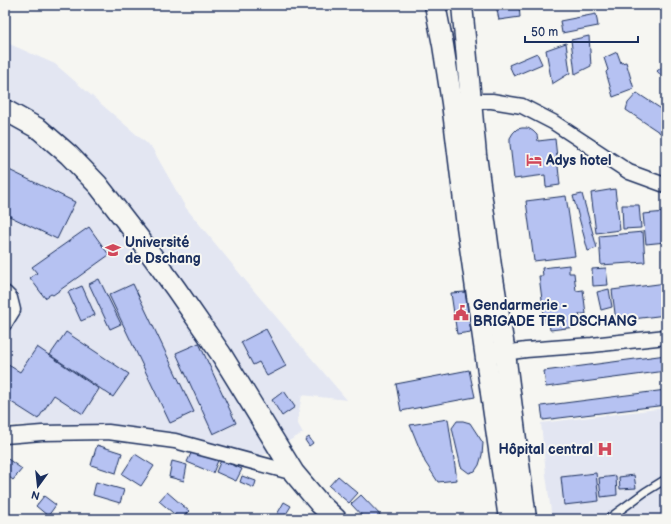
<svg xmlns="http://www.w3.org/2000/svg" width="671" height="524" font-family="'Balsamiq Sans',sans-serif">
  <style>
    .built { fill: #e3e6f2 }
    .building { fill: #b6c2f2; stroke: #1b2f5e }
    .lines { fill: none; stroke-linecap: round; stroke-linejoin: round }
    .lane-casing { stroke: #1b2f5e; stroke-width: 10 }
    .street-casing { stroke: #1b2f5e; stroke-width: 17 }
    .secondary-casing { stroke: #1b2f5e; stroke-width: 23 }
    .lane { stroke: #f6f6f2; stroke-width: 7 }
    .street { stroke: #f6f6f2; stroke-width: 14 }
    .secondary { stroke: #f6f6f2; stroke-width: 20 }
    .labels { text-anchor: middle; stroke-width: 4; stroke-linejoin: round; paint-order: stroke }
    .poi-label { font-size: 14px; font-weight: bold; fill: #1b2f5e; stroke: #f6f6f2; text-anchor: start }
  </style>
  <rect width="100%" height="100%" fill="#f6f6f2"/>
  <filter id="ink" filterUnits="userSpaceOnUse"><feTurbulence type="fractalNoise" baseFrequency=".025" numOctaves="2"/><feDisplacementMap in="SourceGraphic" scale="8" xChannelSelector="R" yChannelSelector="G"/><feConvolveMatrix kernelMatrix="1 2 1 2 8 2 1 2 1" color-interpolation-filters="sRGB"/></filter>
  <g filter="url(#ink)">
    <g class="built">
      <path d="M5,42L55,64L152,148L186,208L255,292L347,400L302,395L297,422L303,433L260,457L168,433L104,425H5Z"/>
      <path d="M666,408V519H552L546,475L541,423Z"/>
    </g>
    <g class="building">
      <path d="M496,5H519L520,17L499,20Z"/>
      <path d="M596,14L598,26L562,33L560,21Z"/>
      <path d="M589,36L591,66L575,74L571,40Z"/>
      <path d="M566,43L570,73L552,84L546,50Z"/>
      <path d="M617,52L621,63L626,62L634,89L613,97L606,72L608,70L604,58Z"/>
      <path d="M537,53L542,64L514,76L509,65Z"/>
      <path d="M666,64V81L657,71Z"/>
      <path d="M637,93L666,112V128L662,134L626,110L628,103Z"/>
      <path d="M522,128H528L533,131L537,135L538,141L555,139L560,185L546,187L545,175L514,179L510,144V138L513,133L517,129Z"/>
      <path d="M5,168L75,202L57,239L5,214Z"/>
      <path d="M615,189L620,230L596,233L591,193Z"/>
      <path d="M582,194L597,248L588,251L573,196Z"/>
      <path d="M566,196L575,256L534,261L526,201Z"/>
      <path d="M622,205H639L641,228L623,229Z"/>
      <path d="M666,212V242L646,244L643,214Z"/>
      <path d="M89,227L109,255L53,295L51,294L45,298L30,278L37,273L32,267Z"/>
      <path d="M643,232L645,262L601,265L599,236Z"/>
      <path d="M569,265V273H574L576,291L583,290L586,314H579L580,318L575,319L576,327L550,330L549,323H545L539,276H543L542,268Z"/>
      <path d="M606,268L608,285L593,286L592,269Z"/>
      <path d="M99,279L121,324L110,329L89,284Z"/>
      <path d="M666,283V315L616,321L612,290Z"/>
      <path d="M133,284L194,412L170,423L109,295Z"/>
      <path d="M82,286L95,315L81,321L68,292Z"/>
      <path d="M609,289L612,307L601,310L597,292Z"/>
      <path d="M465,292L471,332L457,334L451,293Z"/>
      <path d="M266,329L286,366L267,376L259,362L253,365L241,342Z"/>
      <path d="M66,332L129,374L113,397L50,355Z"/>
      <path d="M199,343L236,423L213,434L176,353Z"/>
      <path d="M37,347L99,389L83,414L54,395L38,419L5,398V363L20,372Z"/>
      <path d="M666,355V371L546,387L544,371Z"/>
      <path d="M469,370L475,397L401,411L396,384Z"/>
      <path d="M666,390V405L543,420L541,406Z"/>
      <path d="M284,391L295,407L282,416L272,400Z"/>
      <path d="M448,419L457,480L438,482L425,462L410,425Z"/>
      <path d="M457,421H463L470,423L483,443L482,455L479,465L475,471L469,473L461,467L452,428Z"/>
      <path d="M309,437L313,443L309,446L305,440Z"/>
      <path d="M97,445L122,453L116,473L91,465Z"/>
      <path d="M194,447L219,458L213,473L187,462Z"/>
      <path d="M135,454L154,466L141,486L122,474Z"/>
      <path d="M5,457L22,469L13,480L5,474Z"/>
      <path d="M221,460L242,469L236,481L216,472Z"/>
      <path d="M172,461L187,465L184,481L169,477Z"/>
      <path d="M596,473L599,501L564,505L561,477Z"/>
      <path d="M634,475L636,488L620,489L619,477Z"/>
      <path d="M242,476L256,481L254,488L240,482Z"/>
      <path d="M338,476L358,493L349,503L329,486Z"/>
      <path d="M616,476L617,495L601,497L599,478Z"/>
      <path d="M96,482L124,490L120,503L93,495Z"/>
      <path d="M167,492L189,511L181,519H180L159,501Z"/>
      <path d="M361,495L384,519H365L351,504Z"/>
      <path d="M44,496L56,505L48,516L36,506Z"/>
      <path d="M284,502L291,506L283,519H277L275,518Z"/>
    </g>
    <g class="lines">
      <defs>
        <path id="lane" d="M608,519L645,492L666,479"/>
        <g id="street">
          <path d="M462,102L471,101H492L522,106L553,122L629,172L662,184L666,185"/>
          <path d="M5,293L10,298L13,310L5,323"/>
          <path d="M497,354L526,350L592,345L666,337"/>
          <path d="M5,436L42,433L108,432L175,441L294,473"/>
        </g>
        <g id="secondary">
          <path d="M435,5L443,45L452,103L467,226L509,519"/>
          <path d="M462,5L476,155L491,266L505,353L526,519"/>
          <path d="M5,110L39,129L69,155L98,185L139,238L176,289L221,354L294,473L320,504L336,519"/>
        </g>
      </defs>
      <use href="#lane" class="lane-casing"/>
      <use href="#street" class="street-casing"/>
      <use href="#secondary" class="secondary-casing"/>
      <use href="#lane" class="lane"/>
      <use href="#street" class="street"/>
      <use href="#secondary" class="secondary"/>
    </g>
  </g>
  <defs>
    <symbol id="hotel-bare" viewBox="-9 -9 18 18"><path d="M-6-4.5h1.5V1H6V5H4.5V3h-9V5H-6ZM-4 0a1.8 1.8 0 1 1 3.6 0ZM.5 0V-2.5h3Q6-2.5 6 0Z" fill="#d1495b" stroke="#f6f6f2" stroke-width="2.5" paint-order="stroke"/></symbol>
    <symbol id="university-bare" viewBox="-9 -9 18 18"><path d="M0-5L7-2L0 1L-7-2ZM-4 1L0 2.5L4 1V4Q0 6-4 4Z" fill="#d1495b" stroke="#f6f6f2" stroke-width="2.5" paint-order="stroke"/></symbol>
    <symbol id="civic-bare" viewBox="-9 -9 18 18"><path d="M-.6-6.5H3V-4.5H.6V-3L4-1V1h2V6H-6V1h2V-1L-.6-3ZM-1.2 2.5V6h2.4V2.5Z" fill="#d1495b" stroke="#f6f6f2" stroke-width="2.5" paint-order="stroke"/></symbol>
    <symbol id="hospital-bare" viewBox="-9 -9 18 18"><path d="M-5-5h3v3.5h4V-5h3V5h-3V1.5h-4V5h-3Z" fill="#d1495b" stroke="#f6f6f2" stroke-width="2.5" paint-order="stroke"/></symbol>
  </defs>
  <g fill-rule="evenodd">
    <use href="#hotel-bare" x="523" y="149" width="22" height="22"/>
    <use href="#university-bare" x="102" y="239" width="22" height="22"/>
    <use href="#civic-bare" x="450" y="302" width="22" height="22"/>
    <use href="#hospital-bare" x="594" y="438" width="22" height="22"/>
  </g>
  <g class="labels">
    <g class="poi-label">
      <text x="546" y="165">Adys hotel</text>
      <text x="125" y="247">Université<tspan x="125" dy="16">de Dschang</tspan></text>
      <text x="473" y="310">Gendarmerie -<tspan x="473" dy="16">BRIGADE TER DSCHANG</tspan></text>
      <text x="593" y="454" text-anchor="end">Hôpital central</text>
    </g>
  </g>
  <rect width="671" height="524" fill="none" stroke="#f6f6f2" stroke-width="20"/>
  <rect x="10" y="10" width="651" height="504" fill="none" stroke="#1b2f5e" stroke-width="1.5" filter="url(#ink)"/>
  <g transform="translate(38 486) rotate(195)" stroke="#f6f6f2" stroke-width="3" paint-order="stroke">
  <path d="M0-3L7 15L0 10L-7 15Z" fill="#1b2f5e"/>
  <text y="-6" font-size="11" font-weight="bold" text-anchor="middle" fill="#1b2f5e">N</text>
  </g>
  <path d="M525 36v6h113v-6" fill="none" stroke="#1b2f5e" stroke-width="2"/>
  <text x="531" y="36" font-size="12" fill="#1b2f5e" stroke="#f6f6f2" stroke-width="3" paint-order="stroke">50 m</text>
</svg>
